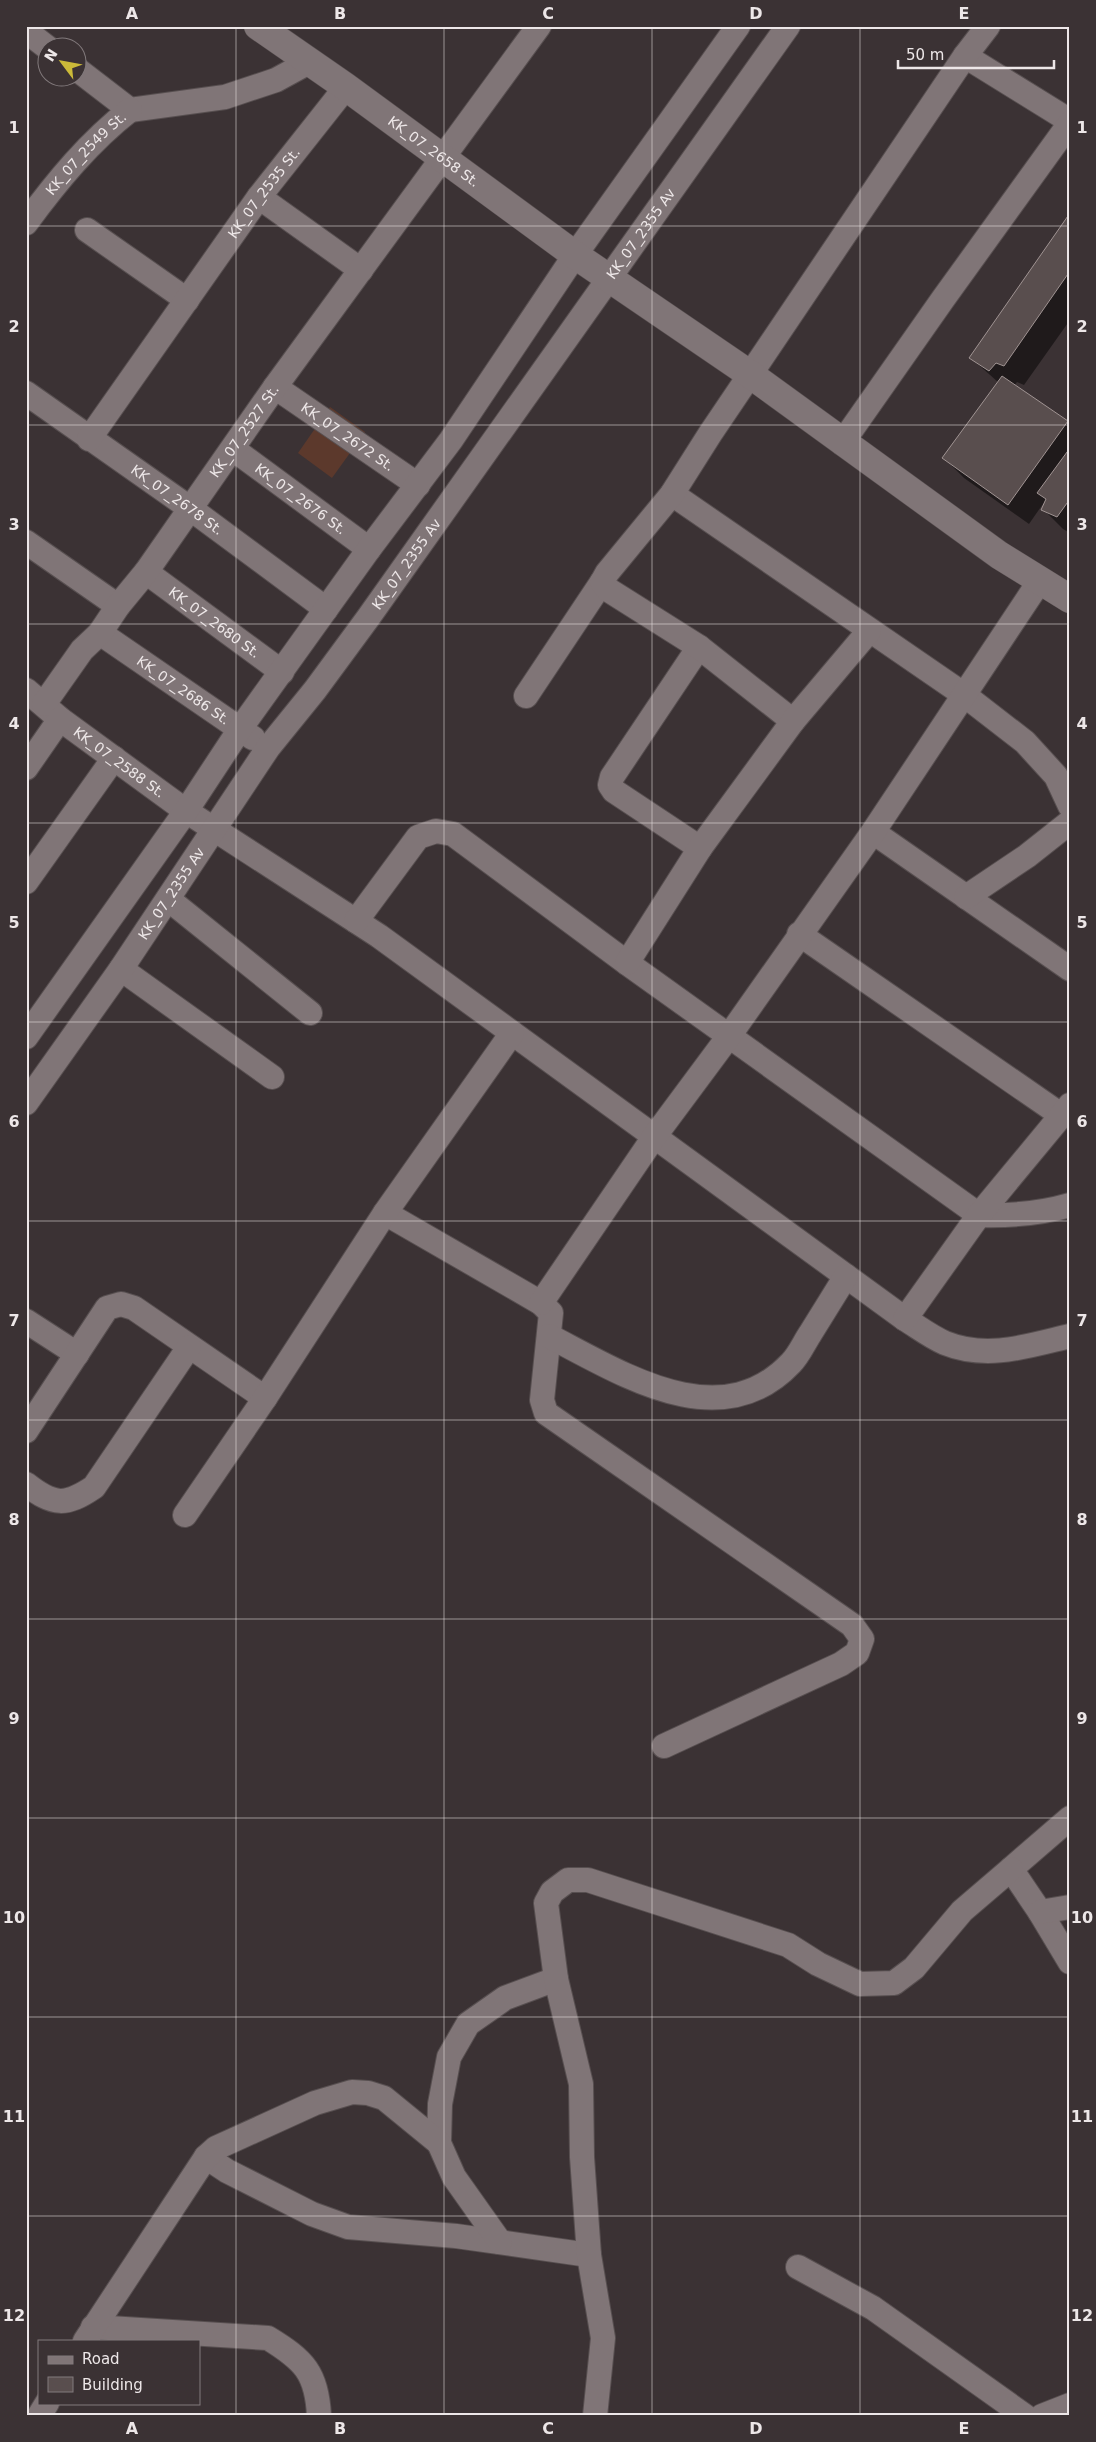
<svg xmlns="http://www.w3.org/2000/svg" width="1096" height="2442" font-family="'DejaVu Sans',sans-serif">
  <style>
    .green { fill: #5c392c }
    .shadow { fill: #0007 }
    .building { fill: #594e4e; stroke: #a09493 }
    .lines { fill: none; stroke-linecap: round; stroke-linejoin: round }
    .street-casing { stroke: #574f50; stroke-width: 26 }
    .secondary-casing { stroke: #574f50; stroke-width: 29 }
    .street { stroke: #807577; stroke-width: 24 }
    .secondary { stroke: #807577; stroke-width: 28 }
    .grid { fill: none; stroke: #ede7e8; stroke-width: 1; stroke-opacity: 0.55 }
    .labels { text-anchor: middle; stroke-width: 4.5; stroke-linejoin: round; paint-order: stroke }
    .street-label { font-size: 14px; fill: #ede7e8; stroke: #3b3234 }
    .neatline { fill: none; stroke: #ede7e8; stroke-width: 2 }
    .grid-label { font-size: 16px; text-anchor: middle; font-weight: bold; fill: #ede7e8 }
  </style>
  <rect width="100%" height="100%" fill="#3b3234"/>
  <path class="green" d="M330,407L365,432L332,478L298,453Z"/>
  <path class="shadow" d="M1070,215V320L1024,385L1017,382L1014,386L1070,424V533L1063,529L1043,509L1045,501L1029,524L964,478L944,458L999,383L971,358Z"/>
  <g class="building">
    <path d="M1070,213V271L1004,366L996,363L989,371L969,358Z"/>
    <path d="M1002,376L1068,421L1008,505L942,458Z"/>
    <path d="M1070,448V499L1057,517L1041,510L1046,499L1037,493Z"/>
  </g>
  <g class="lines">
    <defs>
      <g id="street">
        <path d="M26,31L48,48"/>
        <path d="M965,56L1070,121"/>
        <path d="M78,70L130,110L225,97L276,80L309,62"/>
        <path d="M259,197L361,270"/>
        <path id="s1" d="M26,223C57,181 89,142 130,110"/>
        <path d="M87,230L187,300"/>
        <path id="s2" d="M275,387L418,485"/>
        <path id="s3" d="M26,393L191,509L326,609"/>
        <path id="s4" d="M89,439L259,197L346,87"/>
        <path d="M842,443L943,299L1070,123"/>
        <path id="s5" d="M233,449L369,549"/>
        <path d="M672,494L963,694L1025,742L1056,776L1070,806"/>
        <path d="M26,542L118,606"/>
        <path id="s6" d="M146,572L282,672"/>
        <path id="s7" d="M100,633L253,738"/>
        <path d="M699,647L612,777L610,785L614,791L700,848"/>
        <path id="s8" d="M26,690L60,719L186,811L379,936L905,1319C918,1327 931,1337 945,1343C987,1360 1028,1346 1070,1336"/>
        <path d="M526,696L602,582"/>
        <path id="s9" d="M44,704L82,650L100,633L118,606L146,572L275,387L539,26"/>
        <path d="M793,721L699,647L607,589L602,582L607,573L672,494L710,434L965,56L988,26"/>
        <path d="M26,768L60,719"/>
        <path d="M873,832L1070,969"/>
        <path d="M26,882L114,758"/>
        <path d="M966,897L1027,856L1070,822"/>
        <path d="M168,899L310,1013"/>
        <path d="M356,921L418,837L436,831L453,834L627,963L979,1215C1010,1216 1039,1214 1070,1205"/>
        <path d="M799,934L1061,1115"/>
        <path d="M627,963L700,848L793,721L869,631"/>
        <path d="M121,969L272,1077"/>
        <path d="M26,1037L186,811L240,729L369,549L451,440L575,255L738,26"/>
        <path id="s10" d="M26,1103L121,969L268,748L315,690L368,618L788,26"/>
        <path d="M385,1213L541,1303L551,1313L542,1400L546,1413L852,1625L862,1639L857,1653L841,1664L664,1746"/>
        <path d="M541,1303L654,1137L729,1036L873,832L1039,582"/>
        <path d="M905,1319L979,1215L1070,1105"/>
        <path d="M26,1321L77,1354"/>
        <path d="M549,1336C621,1373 720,1438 791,1363C799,1355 804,1343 810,1334C822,1315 834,1295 846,1276"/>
        <path d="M26,1431L107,1308L121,1304L134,1308L265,1398"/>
        <path d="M26,1484C54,1506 66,1506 94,1487L189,1347"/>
        <path d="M185,1515L265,1398L385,1213L512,1033"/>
        <path d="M1070,1818L1011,1869L1040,1912L1070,1962"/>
        <path d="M1040,1912L1070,1907"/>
        <path d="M206,2157L227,2171L312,2214L348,2227L456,2236L589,2255"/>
        <path d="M500,2242L454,2177L439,2143L440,2104L449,2057L468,2024L505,1998L556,1979"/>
        <path d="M798,2267L873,2308L1025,2416"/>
        <path d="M93,2327L268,2338C304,2360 317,2373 319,2416"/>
        <path d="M85,2341L206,2157L216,2148L315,2103L352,2092L368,2093L384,2098L439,2143"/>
        <path d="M39,2416L47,2403"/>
        <path d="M595,2416L603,2338L589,2255L582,2157L581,2084L556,1979L546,1903L552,1892L568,1880H588L788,1945L818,1964L860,1984L894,1983L914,1968L962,1911L1011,1869"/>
        <path d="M1042,2416L1070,2405"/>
      </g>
      <g id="secondary">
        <path id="s11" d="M258,26L346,87L575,255L751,375L999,555L1070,599"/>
      </g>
    </defs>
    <use href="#street" class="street-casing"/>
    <use href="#secondary" class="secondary-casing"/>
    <use href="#street" class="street"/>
    <use href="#secondary" class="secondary"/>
  </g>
  <path class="grid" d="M236,26V2416M444,26V2416M652,26V2416M860,26V2416M26,226H1070M26,425H1070M26,624H1070M26,823H1070M26,1022H1070M26,1221H1070M26,1420H1070M26,1619H1070M26,1818H1070M26,2017H1070M26,2216H1070"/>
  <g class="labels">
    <g class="street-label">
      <text dy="5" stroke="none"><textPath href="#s11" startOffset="216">KK_07_2658 St.</textPath></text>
      <text dy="5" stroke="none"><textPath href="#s1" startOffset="92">KK_07_2549 St.</textPath></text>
      <text dy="5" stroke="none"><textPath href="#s4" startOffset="302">KK_07_2535 St.</textPath></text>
      <text dy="5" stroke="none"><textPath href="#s10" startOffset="1065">KK_07_2355 Av</textPath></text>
      <text dy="5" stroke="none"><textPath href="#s9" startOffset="339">KK_07_2527 St.</textPath></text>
      <text dy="5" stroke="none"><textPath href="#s2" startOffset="88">KK_07_2672 St.</textPath></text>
      <text dy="5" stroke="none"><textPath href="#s5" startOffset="84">KK_07_2676 St.</textPath></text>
      <text dy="5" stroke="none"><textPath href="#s3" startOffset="185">KK_07_2678 St.</textPath></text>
      <text dy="5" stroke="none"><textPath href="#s10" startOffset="660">KK_07_2355 Av</textPath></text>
      <text dy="5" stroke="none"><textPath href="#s6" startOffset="85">KK_07_2680 St.</textPath></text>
      <text dy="5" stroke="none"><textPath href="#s7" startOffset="101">KK_07_2686 St.</textPath></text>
      <text dy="5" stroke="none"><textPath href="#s8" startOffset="118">KK_07_2588 St.</textPath></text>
      <text dy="5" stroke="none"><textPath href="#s10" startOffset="255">KK_07_2355 Av</textPath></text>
    </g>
  </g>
  <rect width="1096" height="2442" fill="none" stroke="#3b3234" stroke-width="55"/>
  <rect x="38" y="2340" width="162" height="65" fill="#3b3234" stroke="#827a7c"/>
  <rect x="48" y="2356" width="25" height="8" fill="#807577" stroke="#827a7c"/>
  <text x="82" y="2364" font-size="15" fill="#ede7e8">Road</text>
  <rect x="48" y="2377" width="25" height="15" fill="#594e4e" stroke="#827a7c"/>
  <text x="82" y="2390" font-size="15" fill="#ede7e8">Building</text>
  <g transform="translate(62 62) rotate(302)"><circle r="24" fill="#3b3234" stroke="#827a7c"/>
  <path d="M0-4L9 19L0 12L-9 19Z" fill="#cbba39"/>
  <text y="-8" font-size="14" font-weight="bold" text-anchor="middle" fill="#ede7e8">N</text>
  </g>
  <path d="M898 60v8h156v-8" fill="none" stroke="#ede7e8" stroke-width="2.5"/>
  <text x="906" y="60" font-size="15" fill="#ede7e8" stroke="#3b3234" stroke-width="4" paint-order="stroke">50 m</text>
  <rect x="28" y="28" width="1040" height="2386" class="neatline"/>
  <g class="grid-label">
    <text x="132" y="19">A</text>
    <text x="340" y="19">B</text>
    <text x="548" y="19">C</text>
    <text x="756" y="19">D</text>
    <text x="964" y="19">E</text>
    <text x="14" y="133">1</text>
    <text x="1082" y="133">1</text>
    <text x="14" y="332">2</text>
    <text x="1082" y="332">2</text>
    <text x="14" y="530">3</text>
    <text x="1082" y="530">3</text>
    <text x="14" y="729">4</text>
    <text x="1082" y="729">4</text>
    <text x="14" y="928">5</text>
    <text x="1082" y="928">5</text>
    <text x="14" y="1127">6</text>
    <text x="1082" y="1127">6</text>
    <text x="14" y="1326">7</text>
    <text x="1082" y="1326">7</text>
    <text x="14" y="1525">8</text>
    <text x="1082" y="1525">8</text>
    <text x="14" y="1724">9</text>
    <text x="1082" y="1724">9</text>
    <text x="14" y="1923">10</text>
    <text x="1082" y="1923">10</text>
    <text x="14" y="2122">11</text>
    <text x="1082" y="2122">11</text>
    <text x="14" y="2321">12</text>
    <text x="1082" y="2321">12</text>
    <text x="132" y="2434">A</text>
    <text x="340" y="2434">B</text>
    <text x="548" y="2434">C</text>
    <text x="756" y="2434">D</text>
    <text x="964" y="2434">E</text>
  </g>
</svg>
